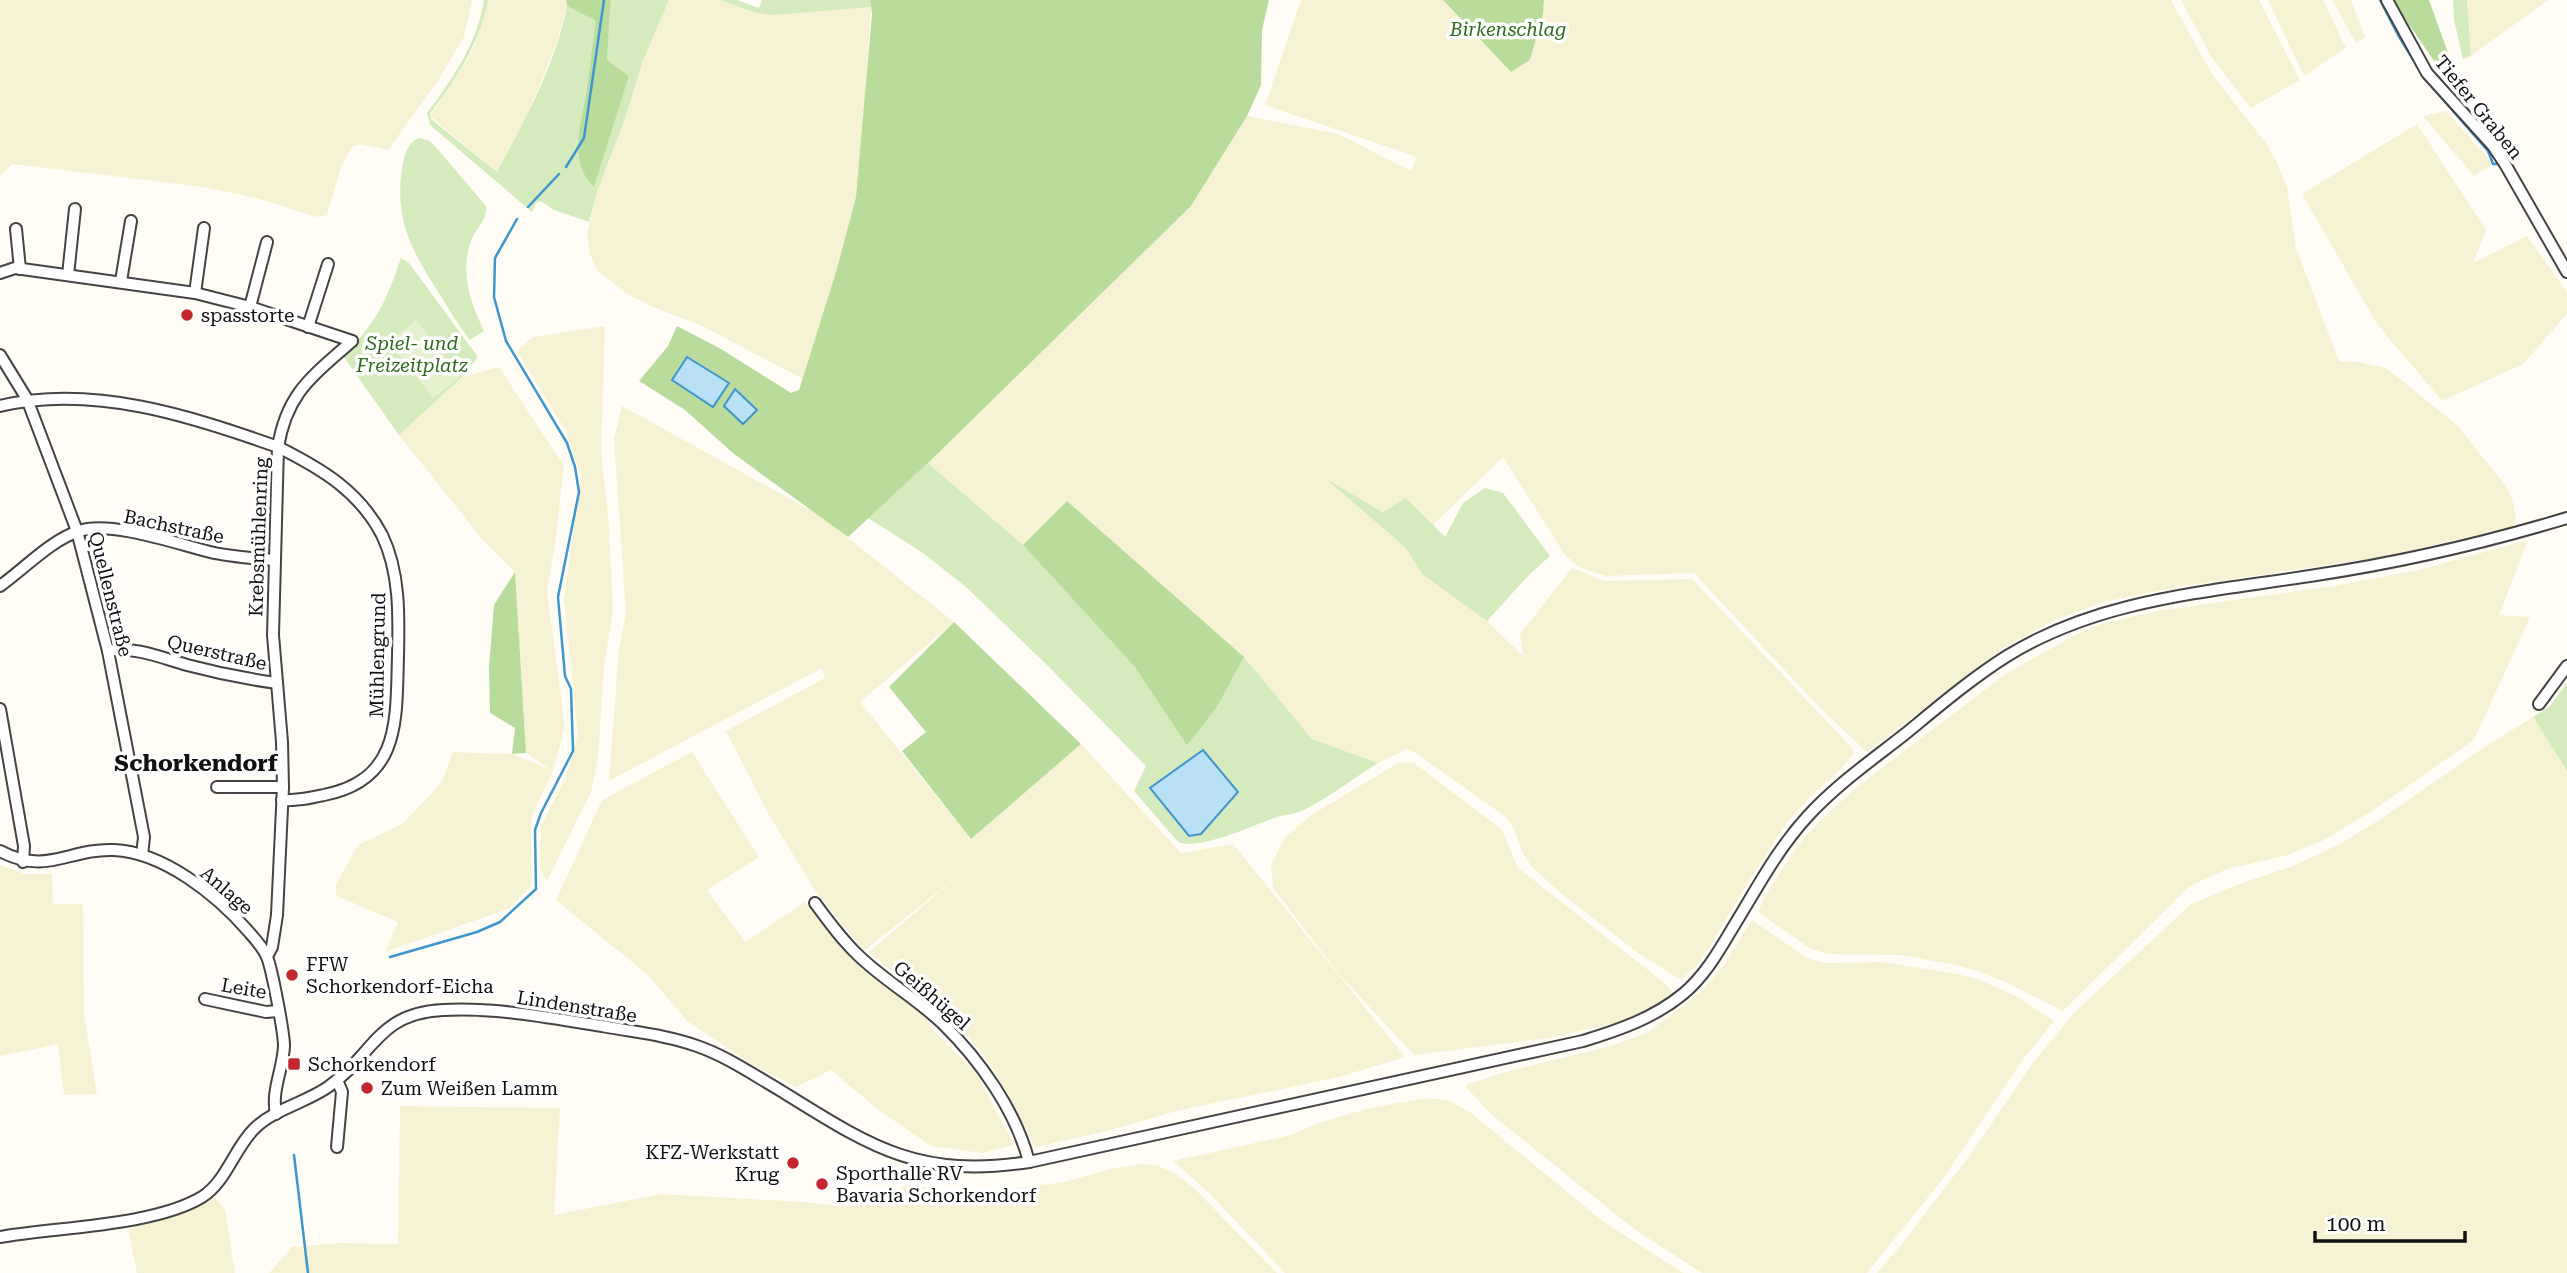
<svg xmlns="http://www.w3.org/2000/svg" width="2567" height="1273" font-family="'Roboto Serif',serif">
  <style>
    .farmland { fill: #f6f3d4 }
    .green { fill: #d5ebbd }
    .forest { fill: #b9dc9c }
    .pitch { fill: #e6f2cf }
    .water { fill: #b9e0f7; stroke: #3f96cf; stroke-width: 2 }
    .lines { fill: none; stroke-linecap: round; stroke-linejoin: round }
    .stream { stroke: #3f96cf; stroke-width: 2.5 }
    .minor-casing { stroke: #444; stroke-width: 14 }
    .minor { stroke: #fff; stroke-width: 10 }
    .poi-dot { fill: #c4262e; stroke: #fff; stroke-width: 2.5 }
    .labels { text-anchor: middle; stroke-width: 7; stroke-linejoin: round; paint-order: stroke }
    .park-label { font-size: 19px; font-style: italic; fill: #2f6b1f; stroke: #fff }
    .street-label { font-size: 19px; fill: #111; stroke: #fff }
    .poi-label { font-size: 19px; fill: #111; stroke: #fff; text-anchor: start }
    .quarter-label { font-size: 23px; font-weight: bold; fill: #111; stroke: #fff }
  </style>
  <rect width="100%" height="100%" fill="#fffdf5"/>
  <g class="farmland">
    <path d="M0,0H472L464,37L439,79L388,150L361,144L352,147L341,167L327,215L317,217L256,198L203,187L13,164L0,176Z"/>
    <path d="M488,0H566L567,6L558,39L541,82L525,120L497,172L430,116L469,57L475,44Z"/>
    <path d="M669,0H720L753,12L871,7L861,155L856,197L836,272L803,379L700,325L653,307L625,293L597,270L590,254L587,235L597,192L626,116L642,63Z"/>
    <path d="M1301,0H1443L1511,72L1530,60L1543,14L1544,0H2171L2212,74L2265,142L2276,160L2287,187L2296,248L2339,361L2358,362L2386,368L2457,425L2505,485L2512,498L2516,519L2514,526L2387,556L2178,587L2104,602L2055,620L2000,650L1867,752L1820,708L1694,573L1606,576L1579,567L1565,555L1503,457L1432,526L1406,499L1384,512L1330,482L1406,548L1422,574L1487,621L1523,656L1520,634L1572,568L1604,581L1692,579L1851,747L1854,753L1840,770L1810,797L1785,825L1741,894L1712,943L1697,965L1681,980L1638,953L1562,894L1532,867L1522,852L1515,831L1506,817L1417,754L1407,749L1378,763L1312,739L1244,657L1067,501L1023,545L928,463L1191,206L1247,116L1338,134L1411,171L1417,157L1265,105Z"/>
    <path d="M2181,0H2259L2300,80L2251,108L2212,58Z"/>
    <path d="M2268,0H2323L2346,48L2304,76Z"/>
    <path d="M2332,0H2351L2365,37L2356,43Z"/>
    <path d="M2467,0H2548L2471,56Z"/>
    <path d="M2446,111L2493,164L2474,176L2423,116Z"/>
    <path d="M2417,124L2486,230L2473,263L2527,236L2567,292V314L2523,364L2442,401L2377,324L2302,194Z"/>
    <path d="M605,326L601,453L609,524L613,610L604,666L598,758L591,792L547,881L540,870L541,826L566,776L578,734L564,599L581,476L566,431L517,351L533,337Z"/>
    <path d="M499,367L564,466L555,544L547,591L565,726L553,771L531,818V886L508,909L385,952L398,922L337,896L335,886L358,845L402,824L437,788L443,779L453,752L512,754L549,769L526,753L515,572L481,538L399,435L462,377Z"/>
    <path d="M622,406L819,515L954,622L860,702L971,839L1081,744L1181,853L1233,844L1405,1057L1339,1077L1176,1111L1107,1131L1035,1147L1005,1089L984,1055L957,1025L869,952L959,875L864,951L814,889L769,815L726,731L825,678L822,668L609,781L619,648L626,615L614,439Z"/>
    <path d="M2528,540L2499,615L2530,617L2474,740L2372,811L2324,840L2285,856L2227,869L2190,886L2063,1011L2005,982L1979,971L1951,964L1900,955L1828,954L1811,949L1758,912L1766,894L1798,845L1819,822L1852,791L2004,675L2073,636L2101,624L2156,611L2328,587L2419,570Z"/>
    <path d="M2533,717L2567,771V1273H1877L1902,1244L1973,1151L2032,1064L2075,1012L2191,904L2242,883L2293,866L2338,845L2381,819L2486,746Z"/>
    <path d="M692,752L759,857L707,890L745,942L805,902L860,963L927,1017L932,1029L976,1073L1014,1145L982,1153L931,1146L876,1108L831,1070L796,1087L753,1065L687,1021L649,976L556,900L602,800Z"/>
    <path d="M1413,762L1502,830L1518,868L1667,985L1674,994L1623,1021L1549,1038L1414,1055L1339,974L1273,888L1271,865L1285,837L1313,814L1398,763Z"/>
    <path d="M0,865L25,874H52L53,904H83L84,1014L97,1094L64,1095L58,1044L0,1056Z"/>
    <path d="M1752,920L1807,958L1824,963L1883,962L1957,974L1977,979L2016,996L2054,1021L2025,1057L1942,1180L1867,1273H1702L1634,1229L1490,1113L1466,1087L1468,1084L1509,1071L1607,1047L1647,1033L1702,991L1725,963Z"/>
    <path d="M1427,1098L1448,1100L1471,1113L1604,1222L1683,1273H1285L1210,1194L1173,1161L1291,1135L1321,1122L1370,1108Z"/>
    <path d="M400,1106L560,1108L554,1215L661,1194L803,1202L848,1207L908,1185L953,1192L983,1193L1064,1182L1110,1169L1141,1164L1158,1166L1173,1172L1193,1187L1277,1273H269L292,1247L339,1243L398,1244Z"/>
    <path d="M215,1197L225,1210L235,1273H137L128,1230Z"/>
  </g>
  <g class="green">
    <path d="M484,0H488C480,44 456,78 430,114L431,119L497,172C525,120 556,64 567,6L596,21C592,43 590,64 587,86C582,125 569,150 594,186L629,76L607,60L611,0H669L642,63L626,116L597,192L589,222L554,210L541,201L536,203L532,212L430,125L427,113C453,78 477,44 484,0Z"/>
    <path d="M720,0H737L759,8L762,0H870L871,7L772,15L753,12Z"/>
    <path d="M2453,0H2467L2471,56L2463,59L2454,20Z"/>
    <path d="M419,138L430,141L435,146L486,206C487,222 476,227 471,241C460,275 470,300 484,331L470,340C459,327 450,310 440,295C413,252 394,222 402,169C404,157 407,142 419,138Z"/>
    <path d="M401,258L409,263L478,357L462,377L399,435L343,356C376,323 386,302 401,258Z"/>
    <path d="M928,463L1023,545L1134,666L1187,744L1217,707L1244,657L1312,739L1378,763C1354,778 1330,797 1304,810C1296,814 1286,814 1277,817C1254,825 1200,851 1178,842L1134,791L1146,766L1047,665L966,587L923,553L868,518Z"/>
    <path d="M1326,479L1383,512L1406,498L1445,537L1463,503L1485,488L1503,493L1550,556L1530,574L1487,621L1422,574L1406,548Z"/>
    <path d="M2567,683V771L2533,717L2550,706Z"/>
  </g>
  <g class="forest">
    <path d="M566,0H611L607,60L629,76L594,187C566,160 583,119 587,87C590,65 592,43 596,21L567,6Z"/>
    <path d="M870,0H1269L1262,30L1261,85L1247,116L1191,206L928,463L848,537L734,454L685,410L639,381L668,346L677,326L721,349L791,393L799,390L836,272L856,197L872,14Z"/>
    <path d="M1443,0H1544L1543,14L1530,60L1511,72Z"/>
    <path d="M2392,0H2429L2448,53L2463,82L2450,84Z"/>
    <path d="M1067,501L1244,657L1217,707L1187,745L1134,666L1023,545Z"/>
    <path d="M515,572L526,753L512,754L515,728L490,713L489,667L494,605Z"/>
    <path d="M954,622L1081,744L971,839L902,751L926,732L889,687Z"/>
  </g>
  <path class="pitch" d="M416,320L460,377L433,398L389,342Z"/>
  <g class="water">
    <path d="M687,357L729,383L713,407L672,380Z"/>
    <path d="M735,389L757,410L743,424L724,406Z"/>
    <path d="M1203,750L1238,792L1201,834L1189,836L1150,788Z"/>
  </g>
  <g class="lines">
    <g class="stream">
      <path d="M2380,0L2398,35L2422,74"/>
      <path d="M2426,80L2488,151L2493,164H2497"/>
      <path d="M566,167L584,138L604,0"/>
      <path d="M528,207L559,174"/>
      <path d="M390,957L477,932L500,922L536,889L535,830L541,813L573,751L571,689L565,676L558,597L579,492L575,467L567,443L506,341L494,297L495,258L517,219"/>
      <path d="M294,1155L308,1273"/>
    </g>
    <defs>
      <g id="minor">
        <path d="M2387,0L2427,73L2493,146L2505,164L2567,272"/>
        <path d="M16,229L20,269"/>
        <path d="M0,273L15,268L195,293L250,307L352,341"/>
        <path d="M68,275L75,209"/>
        <path d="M121,281L131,221"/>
        <path d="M195,293L204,228"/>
        <path d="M250,307L267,242"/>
        <path d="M308,327L328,264"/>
        <path d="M0,355L27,399L77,531L108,651L144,837L142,855"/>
        <path d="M0,406C93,384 191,416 278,447L273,635L282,742L283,787L277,915L272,947L267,956"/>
        <path d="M0,586C24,569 51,540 79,531C110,520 178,544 210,552C231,557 253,558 274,560"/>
        <path d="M108,651C135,646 162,658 187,665C217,673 247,679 277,683"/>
        <path d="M2539,704L2567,666"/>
        <path d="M0,709L24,846L23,862"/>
        <path d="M217,787H283"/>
        <path d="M282,800C297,801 310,798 324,795C401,780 396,720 398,656C399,616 400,572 382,535C359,491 322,469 278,447C287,392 313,376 352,341"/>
        <path d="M0,851C47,876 69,848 114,850C163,852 217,895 248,931C255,939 263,947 267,957C272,969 284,1033 284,1046C283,1070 271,1090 276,1114"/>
        <path d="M815,903C829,922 842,940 859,956C885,981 917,999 942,1023C980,1060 1016,1111 1029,1162"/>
        <path d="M205,999L266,1012L278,1011"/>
        <path d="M337,1080L342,1092L337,1147"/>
        <path d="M0,1237C57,1227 154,1226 202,1197C226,1182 234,1149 254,1129C274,1109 305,1103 328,1087C374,1055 377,1013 443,1010C495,1007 550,1018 602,1026C633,1032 667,1035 697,1046C726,1056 752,1074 778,1089C870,1146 916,1179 1029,1162L1583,1041C1619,1030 1654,1018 1683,994C1704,977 1719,951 1732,929C1756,890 1776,851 1807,817C1836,785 1872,760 1905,734C1938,707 1972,678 2007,656C2101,598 2210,592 2316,575C2402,562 2484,543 2567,518"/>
      </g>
    </defs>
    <use href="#minor" class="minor-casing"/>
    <use href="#minor" class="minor"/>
  </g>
  <g class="poi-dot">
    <circle cx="187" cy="315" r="7"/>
    <circle cx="292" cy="975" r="7"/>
    <rect x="287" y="1057" width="14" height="14" rx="3.5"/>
    <circle cx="367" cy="1088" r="7"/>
    <circle cx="793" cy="1163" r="7"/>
    <circle cx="822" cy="1184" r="7"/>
  </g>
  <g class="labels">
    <g class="park-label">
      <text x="1508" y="36">Birkenschlag</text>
      <text x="412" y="350">Spiel- und<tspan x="412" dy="22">Freizeitplatz</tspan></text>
    </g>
    <g class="street-label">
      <text transform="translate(2479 107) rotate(51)" y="7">Tiefer Graben</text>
      <text transform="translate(174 526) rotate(12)" y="7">Bachstraße</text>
      <text transform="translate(258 537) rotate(-88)" y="7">Krebsmühlenring</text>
      <text transform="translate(111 594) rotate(76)" y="7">Quellenstraße</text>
      <text transform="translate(217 652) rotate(13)" y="7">Querstraße</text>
      <text transform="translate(377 655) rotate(-89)" y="7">Mühlengrund</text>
      <text transform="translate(227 890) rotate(41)" y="7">Anlage</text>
      <text transform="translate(244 988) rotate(10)" y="7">Leite</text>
      <text transform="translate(932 995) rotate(41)" y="7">Geißhügel</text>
      <text transform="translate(577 1006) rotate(9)" y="7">Lindenstraße</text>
    </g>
    <g class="poi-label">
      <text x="201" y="322">spasstorte</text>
      <text x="306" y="971">FFW<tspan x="306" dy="22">Schorkendorf-Eicha</tspan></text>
      <text x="308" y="1071">Schorkendorf</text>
      <text x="381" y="1095">Zum Weißen Lamm</text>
      <text x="779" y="1159" text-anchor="end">KFZ-Werkstatt<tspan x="779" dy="22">Krug</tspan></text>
      <text x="836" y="1180">Sporthalle RV<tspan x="836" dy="22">Bavaria Schorkendorf</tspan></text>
    </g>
    <g class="quarter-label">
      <text x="196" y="771">Schorkendorf</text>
    </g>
  </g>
  <path d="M2315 1231v10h150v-10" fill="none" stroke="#111111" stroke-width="3.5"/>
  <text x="2326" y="1231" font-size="21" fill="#111111" stroke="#ffffff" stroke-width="5" paint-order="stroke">100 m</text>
</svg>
